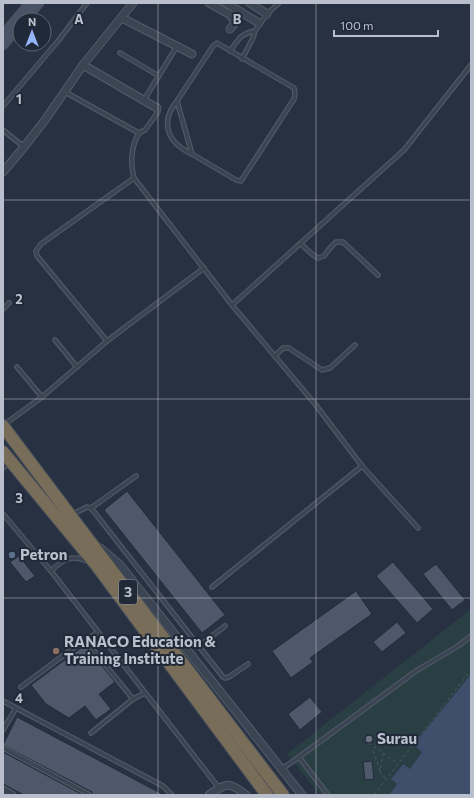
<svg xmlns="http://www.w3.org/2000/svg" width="474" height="798" font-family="Commissioner,sans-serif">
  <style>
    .green { fill: #293f43 }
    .water { fill: #3e4e6b }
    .building { fill: #4e586b; stroke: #222b39 }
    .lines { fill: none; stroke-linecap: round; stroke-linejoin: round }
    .lane-casing { stroke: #545c69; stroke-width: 5.5 }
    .street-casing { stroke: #545c69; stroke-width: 9 }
    .secondary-casing { stroke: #454d5b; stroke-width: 11 }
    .highway-casing { stroke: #434c59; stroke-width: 14 }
    .path { stroke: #485c60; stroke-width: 1; stroke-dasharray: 3 3; stroke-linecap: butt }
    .lane { stroke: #3b4452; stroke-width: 3.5 }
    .street { stroke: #3b4452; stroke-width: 7 }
    .secondary { stroke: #4a5365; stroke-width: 9 }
    .highway { stroke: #786d59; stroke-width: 12 }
    .grid { fill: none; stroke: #b9bfcc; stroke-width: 1; stroke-opacity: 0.55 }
    .service-dot { fill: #5c6f8a; stroke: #202938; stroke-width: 1.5 }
    .education-dot { fill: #8d6e63; stroke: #202938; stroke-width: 1.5 }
    .worship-dot { fill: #6b7280; stroke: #202938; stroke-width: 1.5 }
    .labels { text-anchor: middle; stroke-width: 4; stroke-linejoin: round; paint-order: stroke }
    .shield { fill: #202938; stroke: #8b92a0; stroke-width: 1 }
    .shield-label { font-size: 14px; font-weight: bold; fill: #b9bfcc }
    .poi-label { font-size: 15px; font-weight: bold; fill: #b9bfcc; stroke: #202938; text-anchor: start }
    .grid-label { font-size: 13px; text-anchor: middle; font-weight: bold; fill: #b9bfcc; stroke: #202938; stroke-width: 4; stroke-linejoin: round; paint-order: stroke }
  </style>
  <rect width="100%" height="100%" fill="#273142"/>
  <path class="green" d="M471,609V674L419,738L418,748L422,751L410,770L402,764L391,779L397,784L389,795H320L287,754Z"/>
  <path class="water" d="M471,674V795H389L397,784L391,779L403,764L410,769L422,752L416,747L419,738Z"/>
  <g class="building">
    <path d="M127,491L225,615L202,633L104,510Z"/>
    <path d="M19,556L35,576L26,582L10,562Z"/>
    <path d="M393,562L433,609L417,623L376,576Z"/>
    <path d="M436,564L465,600L452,610L423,574Z"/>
    <path d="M356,591L372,614L310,658L313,662L291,678L272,651Z"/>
    <path d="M397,622L406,633L382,652L373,642Z"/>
    <path d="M85,645L115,682L99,694L111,709L96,720L85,706L69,718L46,704L31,685Z"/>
    <path d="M310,697L322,712L300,730L288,714Z"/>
    <path d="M17,717L164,795H93L92,792L3,745Z"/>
    <path d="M368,734L375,739L370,746L363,741Z"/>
    <path d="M3,752L83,795H24L3,784Z"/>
    <path d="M372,761L374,779L365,780L363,762Z"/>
  </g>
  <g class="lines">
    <defs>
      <g id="lane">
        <path d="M255,31L267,14L279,3"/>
        <path d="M217,43L294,88L295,93L294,99L241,181L236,180L192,154L177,101L213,46Z"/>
        <path d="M230,51C239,39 240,34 255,31L253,38L242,59"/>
        <path d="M120,53L159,76"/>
        <path d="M65,92L139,133"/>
        <path d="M144,100L177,46"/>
        <path d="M177,101C159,123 168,143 192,154"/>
        <path d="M3,106L58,41L87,3"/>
        <path d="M157,108L158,112L145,130L139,133C131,146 130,163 134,178L232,305L315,404L362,466L418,528"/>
        <path d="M3,130L24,147"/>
        <path d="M301,244L313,255L318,258L324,256L330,248L336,242H343L378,275"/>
        <path d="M232,305L404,150L471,65"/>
        <path d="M3,309L9,303"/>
        <path d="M55,340L77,367"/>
        <path d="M107,341L37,256L36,251L41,244L134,178"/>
        <path d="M275,356L283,348H289L322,370L330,368L355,345"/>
        <path d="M17,367L42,397"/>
        <path d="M5,424L42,397L107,341L204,268"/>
        <path d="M3,468L10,462"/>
        <path d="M91,508L136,476"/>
        <path d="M3,514L51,571L219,788"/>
        <path d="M73,514L87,507L91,508L223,677L225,678L229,677L248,664"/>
        <path d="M51,571C62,560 72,554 87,561"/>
        <path d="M212,587L362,466"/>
        <path d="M86,641L133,699L145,693"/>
        <path d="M199,646L225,626"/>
        <path d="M21,687L72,649L98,632"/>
        <path d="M3,701L163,786L172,795"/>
        <path d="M3,730L16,708"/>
        <path d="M91,733L133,699"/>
        <path d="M3,748L90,795"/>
        <path d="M299,757L416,671L458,646L471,636"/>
        <path d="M282,769L299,757L328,795"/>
      </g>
      <g id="street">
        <path d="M209,3L229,14L234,20V24L230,29"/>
        <path d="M226,3L259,23"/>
        <path d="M250,3L267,14"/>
        <path d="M122,18L192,54"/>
        <path d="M83,65L157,108"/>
        <path d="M3,172L24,147L45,120L83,65L133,3"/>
        <path d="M100,548L120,565L302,795"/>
        <path d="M3,790L12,795"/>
        <path d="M209,795C226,783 229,781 246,795"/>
      </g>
      <g id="secondary">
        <path d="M24,20L39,3"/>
        <path d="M3,35L30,3"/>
        <path d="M3,45L20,25"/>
      </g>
      <g id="highway">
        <path d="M3,426L82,531L283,795"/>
        <path d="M3,452L97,566L267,795"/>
      </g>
    </defs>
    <use href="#lane" class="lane-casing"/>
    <use href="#street" class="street-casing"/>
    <use href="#secondary" class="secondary-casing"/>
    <use href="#highway" class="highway-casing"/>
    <g class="path">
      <path d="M383,753L380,771L386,780"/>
      <path d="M380,771L373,750L375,747L398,764"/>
      <path d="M374,795L471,670"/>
    </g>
    <use href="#lane" class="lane"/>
    <use href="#street" class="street"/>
    <use href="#secondary" class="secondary"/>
    <use href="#highway" class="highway"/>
  </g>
  <path class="grid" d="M158,3V795M316,3V795M3,200H471M3,399H471M3,598H471"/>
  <circle class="service-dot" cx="12" cy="555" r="4"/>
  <circle class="education-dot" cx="56" cy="651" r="4"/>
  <circle class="worship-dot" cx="369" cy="739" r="4"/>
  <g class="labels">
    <rect class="shield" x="119" y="580" width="18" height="24" rx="3"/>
    <g class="shield-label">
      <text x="128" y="597">3</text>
    </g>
    <g class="poi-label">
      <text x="20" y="560">Petron</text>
      <text x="64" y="647">RANACO Education &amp;<tspan x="64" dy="17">Training Institute</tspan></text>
      <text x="377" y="744">Surau</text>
    </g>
  </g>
  <g class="grid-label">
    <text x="79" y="24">A</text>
    <text x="237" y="24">B</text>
    <text x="19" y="104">1</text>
    <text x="19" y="304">2</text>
    <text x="19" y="503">3</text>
    <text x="19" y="703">4</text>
  </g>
  <rect width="474" height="798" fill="none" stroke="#b9bfcc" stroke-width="8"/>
  <g transform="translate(32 32)"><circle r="19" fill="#202938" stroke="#5d6573"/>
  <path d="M0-3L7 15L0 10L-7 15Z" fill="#93b4f7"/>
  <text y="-6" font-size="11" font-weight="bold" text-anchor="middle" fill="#b9bfcc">N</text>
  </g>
  <path d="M334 30v6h104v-6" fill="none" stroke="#b9bfcc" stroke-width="2"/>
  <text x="340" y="30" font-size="12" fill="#b9bfcc" stroke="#202938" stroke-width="3" paint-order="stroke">100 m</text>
</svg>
